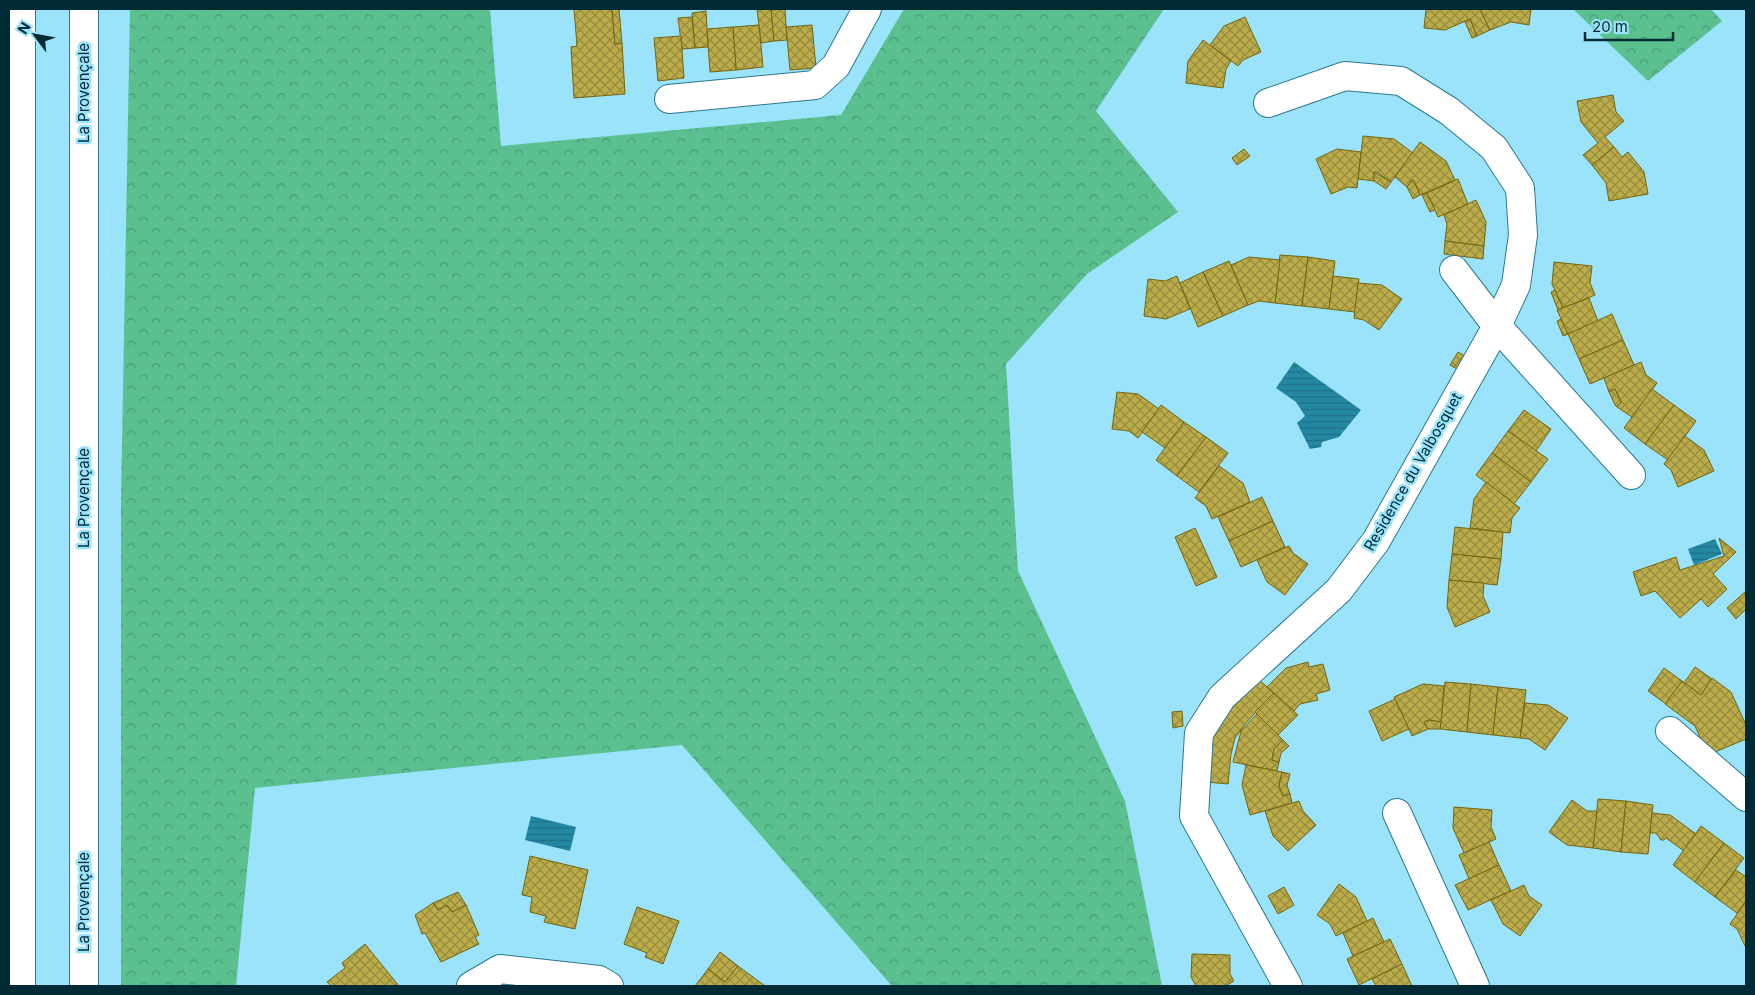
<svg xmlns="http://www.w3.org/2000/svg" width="1755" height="995" font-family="Inter,sans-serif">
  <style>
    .forest { fill: url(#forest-crowns) }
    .water { fill: url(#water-rules) }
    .building { fill: url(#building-cross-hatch); stroke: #726610 }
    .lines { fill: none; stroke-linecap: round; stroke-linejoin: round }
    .minor-casing { stroke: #2d788e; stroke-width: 30 }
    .motorway-casing { stroke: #2d788e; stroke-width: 30 }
    .minor { stroke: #fff; stroke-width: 28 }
    .motorway { stroke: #fff; stroke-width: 28 }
    .labels { text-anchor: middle; stroke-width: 5; stroke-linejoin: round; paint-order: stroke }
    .street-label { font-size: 15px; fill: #002a36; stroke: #9ae3fb }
  </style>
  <defs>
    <pattern id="forest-crowns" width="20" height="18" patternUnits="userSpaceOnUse" patternTransform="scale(1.25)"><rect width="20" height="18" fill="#5ac090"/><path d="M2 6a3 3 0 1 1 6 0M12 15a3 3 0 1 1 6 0" fill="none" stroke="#489c76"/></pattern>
    <pattern id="water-rules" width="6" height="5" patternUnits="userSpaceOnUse" patternTransform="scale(1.25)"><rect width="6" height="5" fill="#2488a3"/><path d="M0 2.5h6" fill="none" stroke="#1d6f86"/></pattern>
    <pattern id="building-cross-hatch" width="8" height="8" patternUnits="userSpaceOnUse" patternTransform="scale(1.25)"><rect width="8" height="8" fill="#bbab49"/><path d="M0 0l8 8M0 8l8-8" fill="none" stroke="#968b3e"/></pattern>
  </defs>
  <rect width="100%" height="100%" fill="#9ae3fb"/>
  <g class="forest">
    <path d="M130,9H490L501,146L841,115L904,9H1164L1096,111L1178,212L1087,274L1006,364L1018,571L1125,801L1162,986H892L682,745L255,788L236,986H121V499Z"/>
    <path d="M1573,9H1711L1722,21L1648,81Z"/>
  </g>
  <g class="water">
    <path d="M1294,362L1361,410L1339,437L1322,442L1321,447L1310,449L1297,423L1305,416L1296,402L1276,388Z"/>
    <path d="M1715,539L1722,554L1694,565L1688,549Z"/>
    <path d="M531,816L576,827L570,851L525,840Z"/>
  </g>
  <g class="building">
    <path d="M574,9H612L615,44L622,43L625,94L574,98L571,47L577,46Z"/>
    <path d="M612,9H619L622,43L615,44Z"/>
    <path d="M757,9H771L774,41L761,43Z"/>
    <path d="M785,9L787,40L774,41L771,10Z"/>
    <path d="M1426,9H1480L1490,30L1477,36L1470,19L1445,30L1424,28Z"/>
    <path d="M1480,9H1531L1529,25L1511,22L1490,30Z"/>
    <path d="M706,11L708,47L695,48L692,13Z"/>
    <path d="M692,17L695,48L682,49L678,18Z"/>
    <path d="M1245,17L1261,52L1243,60L1238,66L1210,45L1224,26Z"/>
    <path d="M1470,19L1477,36L1472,38L1465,22Z"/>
    <path d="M759,25L763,67L736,70L733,27Z"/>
    <path d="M812,25L816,68L790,70L786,27Z"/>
    <path d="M733,27L736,70L710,72L707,29Z"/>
    <path d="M681,36L684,78L658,81L654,38Z"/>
    <path d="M1203,40L1231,61L1226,69L1223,88L1186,83L1188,61Z"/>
    <path d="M1613,95L1616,112L1624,121L1605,137L1614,147L1592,165L1583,155L1598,143L1581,122L1577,101Z"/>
    <path d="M1363,136L1394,139L1413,153L1391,182L1377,172H1374V181L1358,179Z"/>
    <path d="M1420,142L1446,161L1455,180L1420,195L1414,181L1412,180L1407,187L1395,177Z"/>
    <path d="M1614,147L1622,157L1628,152L1644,172L1648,194L1609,201L1606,183L1592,165Z"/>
    <path d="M1244,149L1250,156L1237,165L1232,158Z"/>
    <path d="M1337,149L1361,152L1357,188L1348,187L1331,194L1316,159Z"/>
    <path d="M1374,172L1391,182L1386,189L1374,181Z"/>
    <path d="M1458,179L1468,204L1438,217L1427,193Z"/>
    <path d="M1412,180L1414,181L1420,195L1413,199L1407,187Z"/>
    <path d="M1427,193L1435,210L1430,212L1422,195Z"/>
    <path d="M1476,200L1486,222L1484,246L1445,241L1447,224L1444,215Z"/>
    <path d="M1445,241L1484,246L1483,259L1444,254Z"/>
    <path d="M1280,255L1308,257L1302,306L1275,303Z"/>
    <path d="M1249,257L1280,260L1275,303L1259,301L1248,305L1231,265Z"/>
    <path d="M1308,257L1335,261L1329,309L1302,306Z"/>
    <path d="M1229,261L1248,305L1223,316L1203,272Z"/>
    <path d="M1554,262L1592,266L1590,283L1595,295L1563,308L1552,284Z"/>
    <path d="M1203,272L1223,316L1198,327L1180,283Z"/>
    <path d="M1177,276L1190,309L1166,319L1144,316L1148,279L1165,281Z"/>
    <path d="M1333,276L1359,279L1355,312L1329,309Z"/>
    <path d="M1358,283L1382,285L1402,299L1379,330L1364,320L1354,318Z"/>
    <path d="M1555,290L1563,308L1558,310L1551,292Z"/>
    <path d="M1589,298L1598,321L1568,334L1557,310Z"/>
    <path d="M1612,314L1623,340L1579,359L1568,334Z"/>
    <path d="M1561,319L1568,334L1563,336L1557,321Z"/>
    <path d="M1623,340L1634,365L1590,384L1579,359Z"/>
    <path d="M1458,352L1467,357L1459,370L1450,365Z"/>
    <path d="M1641,362L1646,375L1657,383L1632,417L1617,407L1621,402L1615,389L1609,392L1604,378Z"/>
    <path d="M1615,389L1621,402L1617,407L1615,405L1609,392Z"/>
    <path d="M1652,389L1674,405L1645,444L1624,428Z"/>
    <path d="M1117,392L1138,394L1159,409L1138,438L1129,431L1112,429Z"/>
    <path d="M1161,405L1184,422L1165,448L1142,432Z"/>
    <path d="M1674,405L1696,421L1668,460L1645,444Z"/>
    <path d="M1524,410L1551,429L1536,451L1508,431Z"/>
    <path d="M1184,422L1206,437L1177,476L1156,460Z"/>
    <path d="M1508,431L1548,459L1531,482L1492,453Z"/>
    <path d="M1685,436L1704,450L1714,471L1678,487L1671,470L1664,464Z"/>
    <path d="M1206,437L1228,453L1199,492L1177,476Z"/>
    <path d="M1492,453L1531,482L1514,504L1476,475Z"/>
    <path d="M1219,466L1243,483L1250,502L1212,519L1206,506L1195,498Z"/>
    <path d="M1486,482L1520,508L1512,518L1510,533L1470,528L1474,499Z"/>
    <path d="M1262,497L1273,521L1229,541L1218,517Z"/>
    <path d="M1273,521L1285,547L1241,567L1229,541Z"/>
    <path d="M1455,527L1503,532L1501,559L1452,554Z"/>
    <path d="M1195,528L1217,577L1196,586L1175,537Z"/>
    <path d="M1719,538L1736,552L1713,574L1727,589L1708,607L1701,599L1680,618L1655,591L1641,596L1633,572L1676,557L1680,570L1724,556Z"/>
    <path d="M1289,546L1293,553L1308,564L1285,595L1267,582L1257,560Z"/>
    <path d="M1452,554L1501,559L1497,585L1449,580Z"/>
    <path d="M1449,580L1484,583L1483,596L1490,612L1455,627L1447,607Z"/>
    <path d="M1746,591V609L1736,619L1727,608Z"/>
    <path d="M1308,662L1309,667L1323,664L1330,690L1316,694L1318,700L1300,704L1294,711L1267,687L1286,668Z"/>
    <path d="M1695,667L1712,679L1701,695L1684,683Z"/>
    <path d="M1664,668L1682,681L1666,704L1648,691Z"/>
    <path d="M1712,678L1731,692L1746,725V739L1708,755L1695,726L1665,704L1682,681L1701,695Z"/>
    <path d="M1259,680L1274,693L1246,723L1235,738L1231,754L1228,784L1206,782L1209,749L1215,729L1229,708Z"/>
    <path d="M1445,682L1471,684L1467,732L1440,729Z"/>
    <path d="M1423,684L1444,686L1441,722L1429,720L1424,722L1428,729L1412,736L1394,697Z"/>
    <path d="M1471,684L1498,687L1493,735L1467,732Z"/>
    <path d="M1498,687L1526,690L1520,738L1493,735Z"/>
    <path d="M1274,693L1298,715L1278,735L1255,712Z"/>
    <path d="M1395,699L1409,729L1382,741L1369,711Z"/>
    <path d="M1525,703L1548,705L1568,718L1545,750L1529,739L1520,738Z"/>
    <path d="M1182,711L1183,726L1173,728L1172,712Z"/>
    <path d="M1257,714L1283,740L1274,749L1272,760L1279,762L1277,771L1233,762L1241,731Z"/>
    <path d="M1429,720L1441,722L1440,729H1428L1424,722Z"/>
    <path d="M1283,740L1289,746L1281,753L1279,762L1272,760L1274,749Z"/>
    <path d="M1246,765L1282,772L1279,786L1283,796L1290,794L1292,803L1250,815L1242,785Z"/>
    <path d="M1282,772L1290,774L1287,785L1290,794L1283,796L1279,786Z"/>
    <path d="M1598,799L1626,801L1621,852L1593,848Z"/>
    <path d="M1572,800L1587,811H1597L1593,848L1567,845L1549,832Z"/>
    <path d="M1299,801L1303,811L1316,825L1288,851L1273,836L1265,811Z"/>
    <path d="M1626,801L1653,805L1648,854L1621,852Z"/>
    <path d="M1454,807L1492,810L1491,827L1496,839L1464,853L1453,828Z"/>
    <path d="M1652,813L1670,815L1696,834L1684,851L1666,838L1664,840H1661L1656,833H1650Z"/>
    <path d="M1701,826L1724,843L1695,882L1673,865Z"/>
    <path d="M1489,842L1499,865L1469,879L1459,855Z"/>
    <path d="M1724,843L1744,858L1715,897L1695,882Z"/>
    <path d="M530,856L588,870L575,929L544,922L546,916L530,912L532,897L522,895Z"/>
    <path d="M1499,865L1511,891L1468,910L1455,885Z"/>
    <path d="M1736,870L1746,877V901L1737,913L1715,897Z"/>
    <path d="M1339,884L1356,897L1367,921L1336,936L1330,924L1317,915Z"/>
    <path d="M1524,885L1529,896L1542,905L1520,936L1503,924L1491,900Z"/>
    <path d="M1284,887L1294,905L1278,914L1268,896Z"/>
    <path d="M458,892L466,905L452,912L447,905L438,910L433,903Z"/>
    <path d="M1746,901V946H1745L1737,929L1730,924Z"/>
    <path d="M433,903L438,910L447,905L452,912L466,905L479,935L475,937L479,944L441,962L425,933L422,934L415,915Z"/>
    <path d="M637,907L679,921L663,964L645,957L647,953L624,944Z"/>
    <path d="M1373,918L1384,942L1353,956L1343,933Z"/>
    <path d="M1390,939L1402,964L1359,985L1347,959Z"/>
    <path d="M365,944L399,986H331L327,982L345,968L342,963Z"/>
    <path d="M720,952L738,966L725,982L708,969Z"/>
    <path d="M1192,954L1230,955V974L1234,981L1225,986H1196L1191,977Z"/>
    <path d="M1402,964L1412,986H1376L1372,979Z"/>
    <path d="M738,966L765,986H695L708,969L725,982Z"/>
  </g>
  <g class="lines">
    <defs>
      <g id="minor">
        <path d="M669,99L815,85L836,66L867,9"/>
        <path d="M1268,103L1345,76L1401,81L1449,111L1494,148L1520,188L1523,235L1516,285L1497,326L1376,541L1339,590L1222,697L1199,733L1194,816L1288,986"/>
        <path d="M1454,270L1497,326L1631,475"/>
        <path d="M1670,731L1746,797"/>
        <path d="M1397,813L1475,986"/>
        <path d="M471,986L500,969L599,980L609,986"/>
      </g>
      <g id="motorway">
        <path d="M21,9V986"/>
        <path d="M84,986V9"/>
      </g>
    </defs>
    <use href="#minor" class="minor-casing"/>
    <use href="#motorway" class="motorway-casing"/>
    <use href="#minor" class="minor"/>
    <use href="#motorway" class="motorway"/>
  </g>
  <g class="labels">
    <g class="street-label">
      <text transform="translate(84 93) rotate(-90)" y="5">La Provençale</text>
      <text transform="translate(1413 472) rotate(-60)" y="5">Residence du Valbosquet</text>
      <text transform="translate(84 498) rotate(-90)" y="5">La Provençale</text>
      <text transform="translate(84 902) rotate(-90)" y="5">La Provençale</text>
    </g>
  </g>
  <rect width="1755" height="995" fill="none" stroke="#002a36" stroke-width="20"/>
  <g transform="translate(35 35) rotate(302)" stroke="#9ae3fb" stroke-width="4" paint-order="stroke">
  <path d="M0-4L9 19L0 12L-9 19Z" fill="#002a36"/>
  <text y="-8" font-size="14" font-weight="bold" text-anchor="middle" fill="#002a36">N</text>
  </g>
  <path d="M1585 32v8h88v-8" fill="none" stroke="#002a36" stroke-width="2.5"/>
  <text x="1592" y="32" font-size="15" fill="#002a36" stroke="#9ae3fb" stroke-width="4" paint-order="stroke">20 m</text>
</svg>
